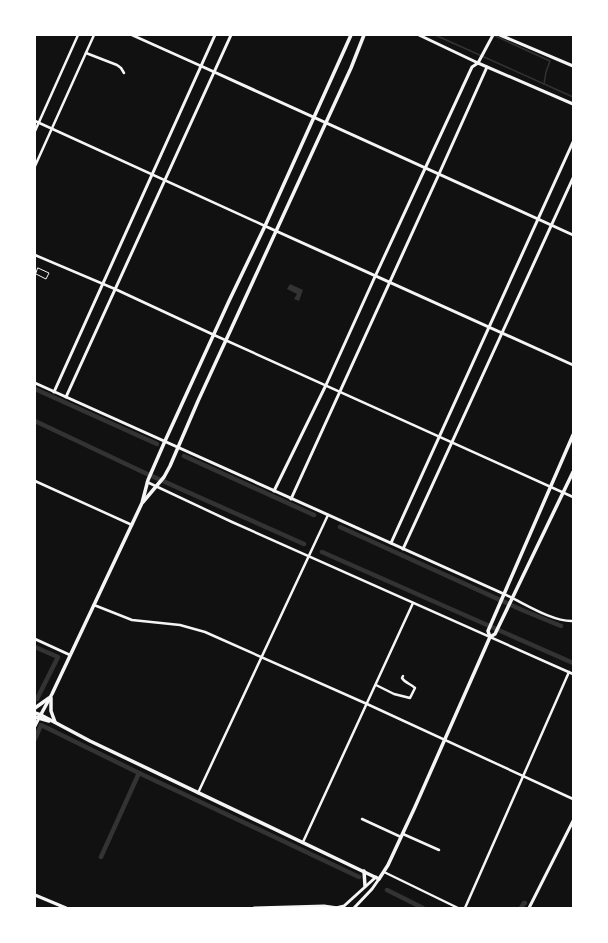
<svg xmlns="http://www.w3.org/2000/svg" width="608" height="943" font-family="'Golos Text',sans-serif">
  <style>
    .water { fill: #333 }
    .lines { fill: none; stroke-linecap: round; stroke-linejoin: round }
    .stream { stroke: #333; stroke-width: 1.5 }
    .canal { stroke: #333; stroke-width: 4.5 }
    .service { stroke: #f5f5f5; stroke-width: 1 }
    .minor { stroke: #f5f5f5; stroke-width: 2.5 }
    .tertiary { stroke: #f5f5f5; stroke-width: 3 }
    .secondary { stroke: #f5f5f5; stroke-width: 3.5 }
  </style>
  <rect width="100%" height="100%" fill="#111"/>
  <path class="water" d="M290,284L303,290L299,301L294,299L297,294L287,289Z"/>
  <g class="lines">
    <g class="stream">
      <path d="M435,35L573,97"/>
      <path d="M493,35L550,61L546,72L544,84"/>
    </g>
    <g class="canal">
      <path d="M35,389L157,444"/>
      <path d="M35,421L145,473L304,544"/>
      <path d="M184,456L314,515"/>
      <path d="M340,527L522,610L561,626"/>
      <path d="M322,552L573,663"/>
      <path d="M35,647L58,657L37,699H35"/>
      <path d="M35,739L41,725L139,773"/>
      <path d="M101,857L139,773L359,877"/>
      <path d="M387,890L423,908"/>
      <path d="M521,908L524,903H525"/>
    </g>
    <path class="service" d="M38,268L49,273L46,279L36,274Z"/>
    <g class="minor">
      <path d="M132,35L201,66"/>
      <path d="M86,53L117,65L121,68L124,73"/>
      <path d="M35,121L265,226"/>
      <path d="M35,131L78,35"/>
      <path d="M35,166L94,35"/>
      <path d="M35,255L115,289"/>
      <path d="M214,335L573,497"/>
      <path d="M35,481L132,525"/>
      <path d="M147,482L232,522L573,674"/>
      <path d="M504,594C524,603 552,622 573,621"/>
      <path d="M94,605L132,620L180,625L205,632L367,704L573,799"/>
      <path d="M376,685L394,694L410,698L415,688C411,684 405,683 402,678L403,676"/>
      <path d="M198,793L328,515"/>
      <path d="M362,819L401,837"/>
      <path d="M403,834L439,850"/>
      <path d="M303,842L413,603"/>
      <path d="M384,872L458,908"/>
      <path d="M465,908L569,672"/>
    </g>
    <g class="tertiary">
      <path d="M419,35L478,63L573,104"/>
      <path d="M500,35L573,66"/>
      <path d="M201,66L573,235"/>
      <path d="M265,226L573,365"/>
      <path d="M115,289L214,335"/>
      <path d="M35,383L504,594"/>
      <path d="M54,392L215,35"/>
      <path d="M66,397L231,35"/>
      <path d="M274,491L326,385L373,281L472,67L478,63L493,35"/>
      <path d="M291,499L439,174L487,67"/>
      <path d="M391,543L573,142"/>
      <path d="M403,549L573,178"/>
      <path d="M35,639L70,655"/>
      <path d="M35,726L39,718"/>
      <path d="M35,895L66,908"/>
      <path d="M254,908L324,906L338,908"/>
      <path d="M336,908L344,906L376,877"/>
      <path d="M354,908L372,889L379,879"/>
      <path d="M529,908L573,821"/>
    </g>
    <g class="secondary">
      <path d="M143,502L164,477L170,466L198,401L351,68L364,35"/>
      <path d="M490,637L488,631L573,435"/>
      <path d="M490,637L495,634L573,472"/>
      <path d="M51,698V711L55,722"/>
      <path d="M35,708L49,698"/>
      <path d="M35,713L41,715L90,741L379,879L388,865L415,807L490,637"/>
      <path d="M35,717L49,721"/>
      <path d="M39,718L52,694L142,503L148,480L165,441L229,301L265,226L351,35"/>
      <path d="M364,871L365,886"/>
    </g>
  </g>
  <rect width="608" height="943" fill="none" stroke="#ffffff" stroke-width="72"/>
</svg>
